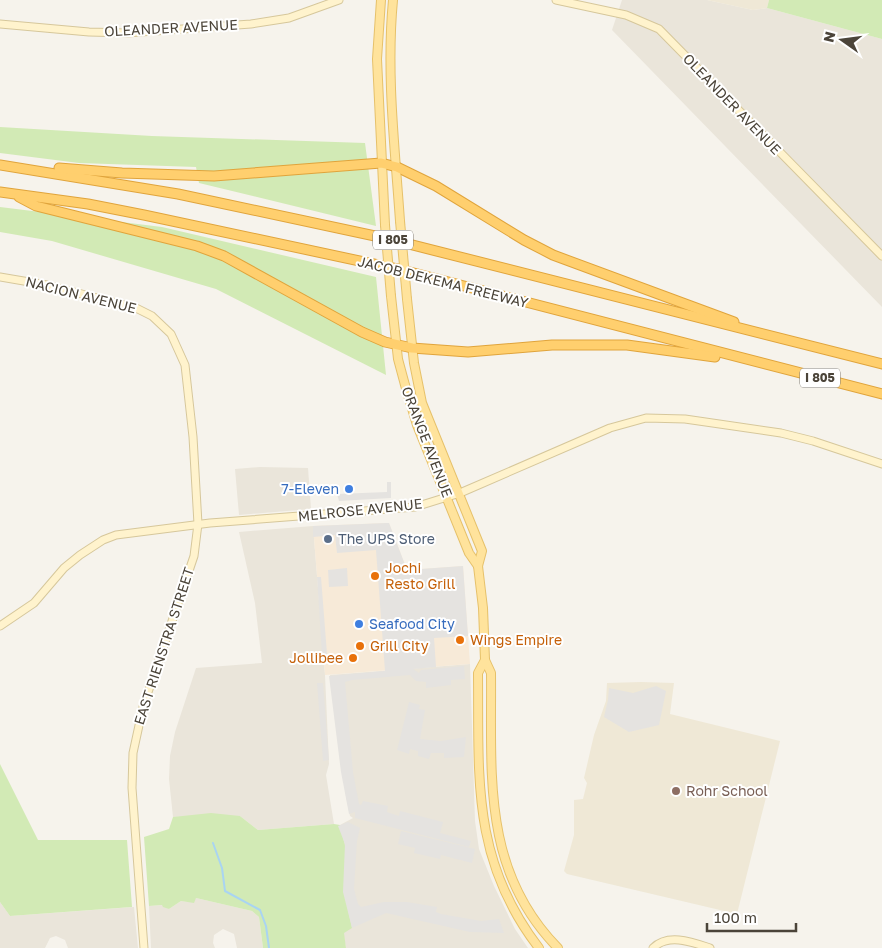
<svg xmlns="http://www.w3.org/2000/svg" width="882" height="948" font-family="'Golos Text',sans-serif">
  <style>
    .residential { fill: #eae5da }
    .commercial { fill: #f7ead8 }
    .education { fill: #efe8d6 }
    .green { fill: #d2eab5 }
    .parking { fill: #e5e3e0 }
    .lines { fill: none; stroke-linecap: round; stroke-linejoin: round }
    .stream { stroke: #a9d4f2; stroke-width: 2 }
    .secondary-casing { stroke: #d6c79b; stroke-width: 9 }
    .primary-casing { stroke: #e6c16a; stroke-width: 10 }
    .highway-casing { stroke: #e0a43c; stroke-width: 11 }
    .secondary { stroke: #fff3cd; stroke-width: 7 }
    .primary { stroke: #ffe39c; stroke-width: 8 }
    .highway { stroke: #ffcf6e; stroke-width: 9 }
    .primary-bridge-casing { stroke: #e6c16a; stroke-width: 10; stroke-linecap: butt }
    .primary-bridge { stroke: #ffe39c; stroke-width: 8 }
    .shop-dot { fill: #3f7fe0; stroke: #fff; stroke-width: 2 }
    .service-dot { fill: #5c6f8a; stroke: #fff; stroke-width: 2 }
    .food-dot { fill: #e8710a; stroke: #fff; stroke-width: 2 }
    .education-dot { fill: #8d6e63; stroke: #fff; stroke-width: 2 }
    .labels { text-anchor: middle; stroke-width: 4; stroke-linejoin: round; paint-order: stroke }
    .shield { fill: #fff; stroke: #817c74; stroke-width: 1 }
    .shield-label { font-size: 12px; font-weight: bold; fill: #4b4439 }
    .street-label { font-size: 14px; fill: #4b4439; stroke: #fff }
    .shop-label { font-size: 14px; fill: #366cbe; stroke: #fff; text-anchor: end }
    .service-label { font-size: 14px; fill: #4e5e75; stroke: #fff; text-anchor: start }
    .food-label { font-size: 14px; fill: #c56008; stroke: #fff; text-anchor: start }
    .education-label { font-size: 14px; fill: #785e54; stroke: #fff; text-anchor: start }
  </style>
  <rect width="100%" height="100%" fill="#f6f3ec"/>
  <g class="residential">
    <path d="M622,0H707L753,10L767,8L882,39V307L612,30Z"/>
    <path d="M260,467L308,468L311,509L239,515L235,469Z"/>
    <path d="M313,526L325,675L329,764L326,775L334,824L258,830L240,816L173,817L169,779L170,756L175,732L196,668L262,663L255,603L239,532Z"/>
    <path d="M470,664L475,821L479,849L494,886L515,929L528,948H346L344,937L340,825L353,818L350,816L346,796L330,675Z"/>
    <path d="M196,898L252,911L259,917L263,948H237L234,934L223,929L214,935L213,943L215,948H151L149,906L163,905L169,909L181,901L191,902Z"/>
    <path d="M0,902L10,916L134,907L138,948H68L65,940L56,936L50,938L45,948H0Z"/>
  </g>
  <path class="commercial" d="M387,523H389L407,570L463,566L470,664L325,675L313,526Z"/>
  <g class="education">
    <path d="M707,0H769L767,8L753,10Z"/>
    <path d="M641,682L674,683L670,714L780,741L737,914L567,874L564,871L574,835V800L583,799L587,783L584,778L594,735L606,701L607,683Z"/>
  </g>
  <g class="green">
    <path d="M769,0H882V39L767,8Z"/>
    <path d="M0,127L152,136L365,143L376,226L199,183L196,167L79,163L0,153Z"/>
    <path d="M0,207L162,227L376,277L386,375L216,289L52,241L0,232Z"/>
    <path d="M0,764L38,840H127L132,907L10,916L0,902Z"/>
    <path d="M211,813L240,816L258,830L334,824L340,825L346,850L344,891L352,928L344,933L346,948H263L259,917L252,911L196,898L194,903L181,901L169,909L163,907L162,905L149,906L144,837L169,829L173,817Z"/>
  </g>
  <g class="parking">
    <path d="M387,482H391V498L339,501L337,494L387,492Z"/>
    <path d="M387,523H389L407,570L463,566L468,636L434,638L436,667L413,669L419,673L421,670L464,666L465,679L451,680V685L426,688V682L416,681L410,675L352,680L345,682L353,772L359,804L361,805L363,801L388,806L387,812L399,816L400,811L443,822L440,833L471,841L469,847L355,818V812L349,814L341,772L329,676L385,671L376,550L337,553L335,535L313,537V526Z"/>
    <path d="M347,568L348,586L329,587L328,570Z"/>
    <path d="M317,577H321L327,654L322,655Z"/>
    <path d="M317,683H323L329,760L323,761Z"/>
    <path d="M656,686L666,691L659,725L629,732L604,717L608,700L609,688L633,693Z"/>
    <path d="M409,702L420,705L419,709L425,710L420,739L441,741L466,737L464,757L444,758V753H431L429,759L418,756V751L410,749L409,754L397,750Z"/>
    <path d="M348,822L360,828L357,841L354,889L358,904L361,907L384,902H407L437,907L436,912L441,914L481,921L499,919L504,933L470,932L386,913L352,928L343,892L345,844L338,826Z"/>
    <path d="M401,831L475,849L472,863L441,855L440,859L414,853L415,848L398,844Z"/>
  </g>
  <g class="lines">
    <path class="stream" d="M213,843L222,868L225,891L260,910L266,926L269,948"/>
    <defs>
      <g id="secondary">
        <path d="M556,0L626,15L659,29L882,256"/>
        <path d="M0,24L89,32L127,33L251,24L289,18L339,0"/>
        <path d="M0,277L47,285L136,308L152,316L171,334L185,365L193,437L198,524L194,556L143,707L133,753L132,788L144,948"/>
        <path d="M0,626L34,603L64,568L80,555L103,540L116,535L210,523L415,507L460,493L610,428L646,418L685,419L781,433L813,441L882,464"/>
        <path d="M653,948C668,933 692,942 710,948"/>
      </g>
      <g id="primary">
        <path d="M381,0L377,59L385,225"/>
        <path d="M393,0C386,74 395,148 400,221"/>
        <path d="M391,296L398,359L405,385L417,425L469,553L478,566"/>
        <path d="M407,299L414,363L422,403L482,551L478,566L483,608L485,660L491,673C492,773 481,870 558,948"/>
        <path d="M485,660L478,673C479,777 471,860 539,948"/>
      </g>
      <g id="highway">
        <path d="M0,165L178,194L389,239L882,364"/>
        <path d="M59,168L122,173L214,176L381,163L397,167L436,186L524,240L553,255L734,322"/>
        <path d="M0,192L88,204L144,215L402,270L882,394"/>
        <path d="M19,197L36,206L197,246L224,256L362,332L385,342L412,348L468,352L552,345H627L715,357"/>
      </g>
    </defs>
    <use href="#secondary" class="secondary-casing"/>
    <use href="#primary" class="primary-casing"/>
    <use href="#highway" class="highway-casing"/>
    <use href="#secondary" class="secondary"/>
    <use href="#primary" class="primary"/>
    <use href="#highway" class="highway"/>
    <defs>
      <g id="primary-bridge">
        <path d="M400,221L407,299"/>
        <path d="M385,225L391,296"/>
      </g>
    </defs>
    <use href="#primary-bridge" class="primary-bridge-casing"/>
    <use href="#primary-bridge" class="primary-bridge"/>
  </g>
  <g class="shop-dot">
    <circle cx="349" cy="489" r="5"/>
    <circle cx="359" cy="624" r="5"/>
  </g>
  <circle class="service-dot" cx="328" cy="539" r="5"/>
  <g class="food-dot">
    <circle cx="375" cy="576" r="5"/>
    <circle cx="460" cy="640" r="5"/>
    <circle cx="360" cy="646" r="5"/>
    <circle cx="353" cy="658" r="5"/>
  </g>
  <circle class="education-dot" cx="676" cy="791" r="5"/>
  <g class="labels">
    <g class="shield">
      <rect x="373" y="230.5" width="40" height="19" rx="4"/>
      <rect x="800" y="368.5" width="40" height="19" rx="4"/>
    </g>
    <g class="shield-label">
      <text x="393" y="244">I 805</text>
      <text x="820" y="382">I 805</text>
    </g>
    <g class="street-label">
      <text transform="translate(171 28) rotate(-3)" y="5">OLEANDER AVENUE</text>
      <text transform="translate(732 104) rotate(46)" y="5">OLEANDER AVENUE</text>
      <text transform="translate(443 282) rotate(14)" y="5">JACOB DEKEMA FREEWAY</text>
      <text transform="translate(81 295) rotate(14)" y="5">NACION AVENUE</text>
      <text transform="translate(427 442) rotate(69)" y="5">ORANGE AVENUE</text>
      <text transform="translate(360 510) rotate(-6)" y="5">MELROSE AVENUE</text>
      <text transform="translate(164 646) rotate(-72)" y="5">EAST RIENSTRA STREET</text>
    </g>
    <g class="shop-label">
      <text x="339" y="494">7-Eleven</text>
      <text x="369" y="629" text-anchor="start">Seafood City</text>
    </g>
    <g class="service-label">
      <text x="338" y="544">The UPS Store</text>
    </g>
    <g class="food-label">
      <text x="385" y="573">Jochi<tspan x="385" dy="16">Resto Grill</tspan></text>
      <text x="470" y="645">Wings Empire</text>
      <text x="370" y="651">Grill City</text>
      <text x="343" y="663" text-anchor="end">Jollibee</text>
    </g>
    <g class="education-label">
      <text x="686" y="796">Rohr School</text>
    </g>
  </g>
  <g transform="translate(842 40) rotate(284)" stroke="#ffffff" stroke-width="4" paint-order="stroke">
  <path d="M0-4L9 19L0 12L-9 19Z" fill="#4b4439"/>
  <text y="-8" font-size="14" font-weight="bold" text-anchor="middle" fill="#4b4439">N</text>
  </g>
  <path d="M707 923v8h89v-8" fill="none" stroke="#4b4439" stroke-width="2.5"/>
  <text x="714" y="923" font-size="15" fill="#4b4439" stroke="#ffffff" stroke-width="4" paint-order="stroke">100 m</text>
</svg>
